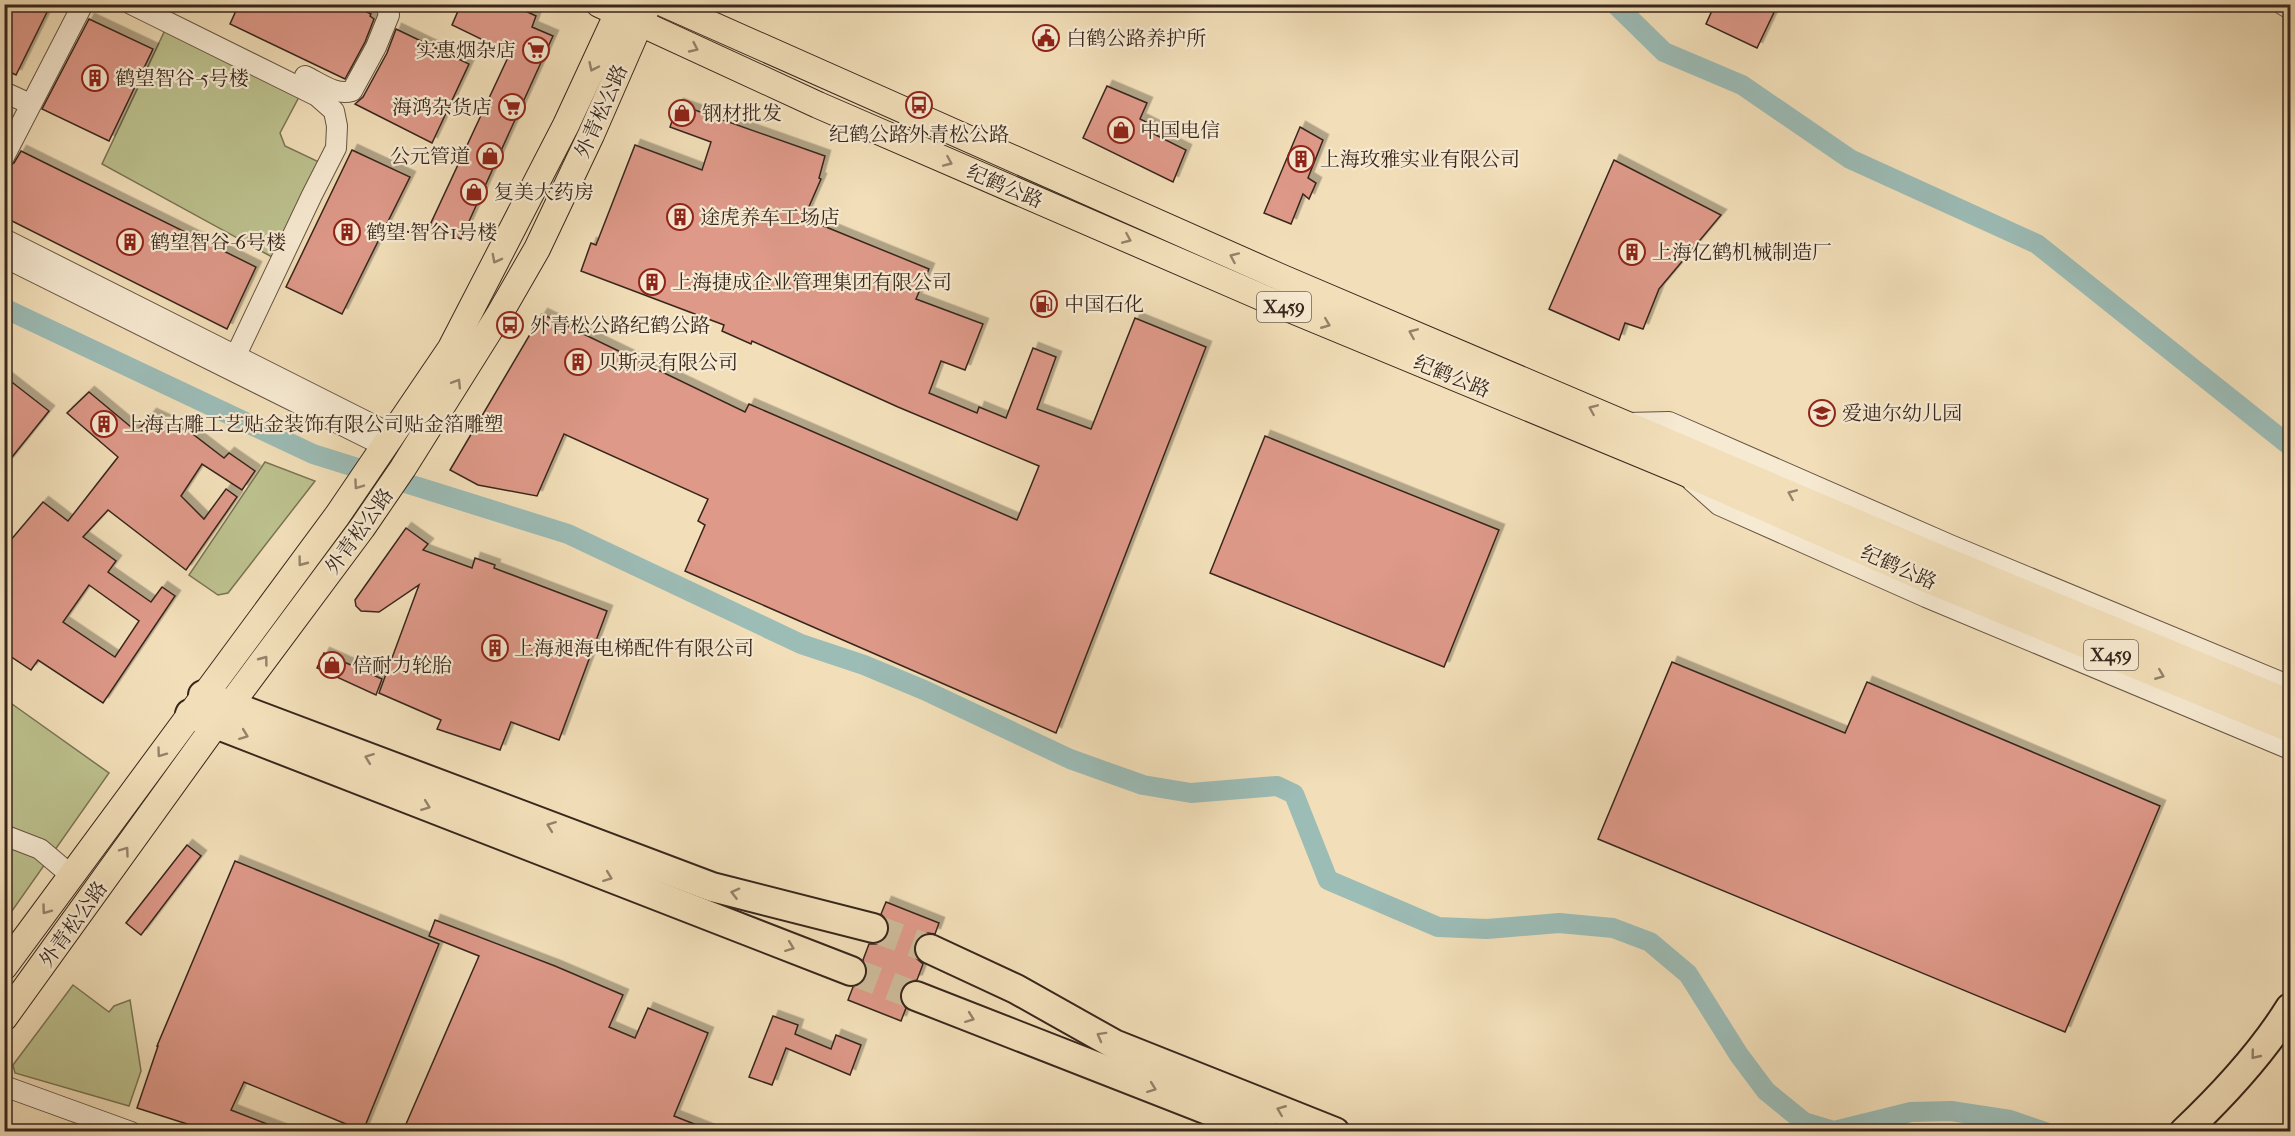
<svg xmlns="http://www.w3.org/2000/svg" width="2295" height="1136" font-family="'IM FELL French Canon','Noto Serif SC',serif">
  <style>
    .green { fill: #bcc18e; stroke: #7a7455; stroke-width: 1.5 }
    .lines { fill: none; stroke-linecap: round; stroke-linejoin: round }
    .canal { stroke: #9cbcb6; stroke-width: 20 }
    .building { fill: #de9989; stroke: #37261c; stroke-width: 1.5; fill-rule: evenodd; filter: url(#shadow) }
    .highway-tunnel { stroke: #cdba9a; stroke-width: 28; stroke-dasharray: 28 14; stroke-linecap: butt }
    .minor-casing { stroke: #665443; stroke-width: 22 }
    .major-casing { stroke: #37261c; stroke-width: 28 }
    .highway-casing { stroke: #37261c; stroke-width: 32 }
    .minor { stroke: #f7ead2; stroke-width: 20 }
    .major { stroke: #f2dfb9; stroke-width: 26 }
    .highway { stroke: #f2dfb9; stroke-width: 28 }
    .oneway { stroke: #94826a }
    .labels { text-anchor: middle; stroke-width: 4.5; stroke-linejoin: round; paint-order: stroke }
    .shield { fill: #f7ead2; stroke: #716153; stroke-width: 1.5 }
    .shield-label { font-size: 18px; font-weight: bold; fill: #37261c }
    .poi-label { font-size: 20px; fill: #37261c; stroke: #f7ead2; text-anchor: start }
    .street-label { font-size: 20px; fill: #37261c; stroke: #f7ead2 }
  </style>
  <defs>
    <filter id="shadow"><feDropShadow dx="5.5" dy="-5.5" stdDeviation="0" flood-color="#0004"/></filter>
  </defs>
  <rect width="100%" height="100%" fill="#f2dfb9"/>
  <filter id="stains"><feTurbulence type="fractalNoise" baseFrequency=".00333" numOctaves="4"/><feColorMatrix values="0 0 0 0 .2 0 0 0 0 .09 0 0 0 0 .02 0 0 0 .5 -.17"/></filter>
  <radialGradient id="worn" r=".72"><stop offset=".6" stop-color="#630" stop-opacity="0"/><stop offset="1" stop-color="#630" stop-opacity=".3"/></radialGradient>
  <g class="green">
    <path d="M166,28L300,95L280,133L285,146L319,162L272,257L102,164Z"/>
    <path d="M265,462L315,481L228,593L218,595L189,575Z"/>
    <path d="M5,699L109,773L5,921Z"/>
    <path d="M73,985L109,1012L114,1006L130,1000L141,1071L129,1106L15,1073L13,1065Z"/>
  </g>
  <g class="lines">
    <g class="canal">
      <path d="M1615,4L1664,52L1742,85L1850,159L2037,244L2290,446"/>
      <path d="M4,308L313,454L568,534L801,644L864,665L924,690L1070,759L1143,785L1191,793L1277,786L1294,794L1328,880L1438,927L1487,929L1559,923L1613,928L1650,942L1688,974L1739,1055L1766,1091L1804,1122L1834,1131L1911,1112L1951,1111L2010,1120L2045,1132"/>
    </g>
  </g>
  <g class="building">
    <path d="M4,4H51L16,75L4,69Z"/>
    <path d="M239,4H351L371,14L370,16L374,19L365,42L345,79L230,24Z"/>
    <path d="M461,4H511L536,16L532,27L553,36L461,239L430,225L510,53L452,25Z"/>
    <path d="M1715,4H1778L1757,48L1706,24Z"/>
    <path d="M89,19L153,49L109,141L42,109Z"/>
    <path d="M396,29L469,64L432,143L355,104L363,97L387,53Z"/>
    <path d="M1107,86L1147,103L1140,119L1156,127L1154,134L1186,150L1173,182L1083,138Z"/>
    <path d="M678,104L825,156L819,178L821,179L804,218L929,269L916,299L983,324L965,370L941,361L929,393L977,413L979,407L1006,418L1033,348L1056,357L1037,409L1091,429L1135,318L1206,347L1056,733L685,571L705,525L698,521L708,499L564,434L537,496L478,485L450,470L542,314L745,412L749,404L1017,520L1039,466L898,407L752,341L751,344L722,331L724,325L581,271L591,243L596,245L635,145L702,170L711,142L670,127Z"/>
    <path d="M1300,127L1323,140L1308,178L1316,183L1309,199L1303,194L1291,224L1264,213Z"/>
    <path d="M352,150L410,177L342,314L286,287Z"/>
    <path d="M21,151L256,267L227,329L4,217V169L14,163Z"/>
    <path d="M1614,160L1721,215L1659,289L1643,329L1625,323L1619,340L1549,309Z"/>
    <path d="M4,376L49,411L4,467Z"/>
    <path d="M89,392L137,432L151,414L190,432L224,458L229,453L255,471L242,490L202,464L181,496L204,519L226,489L237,497L186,570L108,510L83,537L116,561L108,572L151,602L162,587L175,596L103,703L38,660L31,670L4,652V548L43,502L68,521L118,457L67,413ZM89,585L139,621L115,657L63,622Z"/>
    <path d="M1265,436L1499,530L1444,667L1210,573Z"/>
    <path d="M406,528L428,544L423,550L472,568L475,558L495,565L494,568L607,611L559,740L511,722L500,750L437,729L441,720L379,693L419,585L379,612L361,611L356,606L355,600Z"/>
    <path d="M324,653L382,679L376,695L317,668Z"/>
    <path d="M1672,662L1845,733L1867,682L2160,806L2065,1032L1598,839Z"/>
    <path d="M187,845L201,856L141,935L126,923Z"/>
    <path d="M235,861L439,944L363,1131L244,1082L231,1110L285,1131H209L137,1108L158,1046H157Z"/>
    <path d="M886,902L939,923L935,934L928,933L921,935L915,943L914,950L916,958L923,964L917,980L906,983L901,989L900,999L906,1008L901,1021L848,1000L853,987L862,983L867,976V968L863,960L869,944H878L884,940L889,933V923L881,914Z"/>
    <path d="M435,920L555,966L623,995L609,1027L635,1038L648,1008L708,1033L674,1116L712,1131H403L479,956L429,936Z"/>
    <path d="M773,1016L798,1025L795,1034L831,1049L836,1035L861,1045L850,1075L786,1048L772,1085L749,1077Z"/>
  </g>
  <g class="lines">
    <g class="highway-tunnel">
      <path d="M873,928L930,949"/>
      <path d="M851,971L916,996"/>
    </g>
    <defs>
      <g id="minor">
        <path d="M131,4L317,96L334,111L337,126L336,148L312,195L236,355L237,363L247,376"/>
        <path d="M2282,4L2290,9"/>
        <path d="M305,76C320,83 336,96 352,91L376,47L389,15L386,4"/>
        <path d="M4,92L30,104"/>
        <path d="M4,157L83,4"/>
        <path d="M4,239L393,435"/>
        <path d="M4,257L386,447"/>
        <path d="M1627,423L1669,422L1950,545L2290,686"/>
        <path d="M1692,481L1719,505L1926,597L2290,749"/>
        <path d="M4,838L9,837L40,849L72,876"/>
        <path d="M4,1086L131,1132"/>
      </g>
      <g id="major">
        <path d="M599,4L818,105L1268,300L1681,471L1931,581L2290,729"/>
        <path d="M665,4L1280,277L1942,559L2290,703"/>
        <path d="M4,967L337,516L451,348L566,125L622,4"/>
        <path d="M4,1018L216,724L362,528L403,468L499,315L537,249L591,135L646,9"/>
      </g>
      <g id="highway">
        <path d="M203,695L712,887L873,928"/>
        <path d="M190,714L851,971"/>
        <path d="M930,949L1016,989L1114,1044L1335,1132"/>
        <path d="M916,996L1264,1132"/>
        <path d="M2184,1132C2223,1095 2262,1053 2290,1008"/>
      </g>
    </defs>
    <use href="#minor" class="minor-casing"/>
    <use href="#major" class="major-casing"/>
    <use href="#highway" class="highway-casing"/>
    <use href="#minor" class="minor"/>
    <use href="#major" class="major"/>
    <use href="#highway" class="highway"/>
  </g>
  <defs><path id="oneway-chevron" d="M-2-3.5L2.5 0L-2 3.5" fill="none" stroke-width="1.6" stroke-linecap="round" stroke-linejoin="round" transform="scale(1.5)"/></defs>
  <g class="oneway">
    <use href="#oneway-chevron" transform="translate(694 48) rotate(25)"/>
    <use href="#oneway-chevron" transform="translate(593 67) rotate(115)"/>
    <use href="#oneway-chevron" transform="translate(948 162) rotate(23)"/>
    <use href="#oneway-chevron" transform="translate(1127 239) rotate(23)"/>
    <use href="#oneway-chevron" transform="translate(1234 257) rotate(-156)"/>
    <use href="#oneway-chevron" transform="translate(496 259) rotate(118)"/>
    <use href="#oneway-chevron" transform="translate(1326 324) rotate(22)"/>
    <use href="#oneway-chevron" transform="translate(1413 333) rotate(-157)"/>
    <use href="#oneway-chevron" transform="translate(457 383) rotate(-58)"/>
    <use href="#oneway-chevron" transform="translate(1593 409) rotate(-157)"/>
    <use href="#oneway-chevron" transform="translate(358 485) rotate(125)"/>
    <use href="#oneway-chevron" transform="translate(1792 494) rotate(-157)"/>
    <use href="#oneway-chevron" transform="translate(302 562) rotate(127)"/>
    <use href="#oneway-chevron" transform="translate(264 660) rotate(-53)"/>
    <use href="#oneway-chevron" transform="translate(2160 675) rotate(22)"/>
    <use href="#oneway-chevron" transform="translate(244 735) rotate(21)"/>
    <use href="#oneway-chevron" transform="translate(161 753) rotate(126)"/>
    <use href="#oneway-chevron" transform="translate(369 758) rotate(-159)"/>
    <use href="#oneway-chevron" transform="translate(426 806) rotate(21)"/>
    <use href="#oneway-chevron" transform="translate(551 826) rotate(-159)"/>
    <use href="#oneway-chevron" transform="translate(125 851) rotate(-54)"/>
    <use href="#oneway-chevron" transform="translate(608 877) rotate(21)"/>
    <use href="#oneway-chevron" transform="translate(735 893) rotate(-166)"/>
    <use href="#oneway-chevron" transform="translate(46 910) rotate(126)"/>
    <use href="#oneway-chevron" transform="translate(790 947) rotate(21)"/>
    <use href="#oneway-chevron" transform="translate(970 1018) rotate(21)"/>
    <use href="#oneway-chevron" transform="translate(1101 1036) rotate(-151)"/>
    <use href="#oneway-chevron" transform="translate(2255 1055) rotate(129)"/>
    <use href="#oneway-chevron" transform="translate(1152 1088) rotate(21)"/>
    <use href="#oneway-chevron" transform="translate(1281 1110) rotate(-158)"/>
  </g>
  <defs>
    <symbol id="civic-ring" viewBox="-11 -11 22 22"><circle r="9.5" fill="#f7ead2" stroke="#8f2418" stroke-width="1.5"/><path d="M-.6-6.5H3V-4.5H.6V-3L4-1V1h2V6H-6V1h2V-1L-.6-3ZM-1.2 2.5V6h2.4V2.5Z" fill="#8f2418"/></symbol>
    <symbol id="supermarket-ring" viewBox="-11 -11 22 22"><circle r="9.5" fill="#f7ead2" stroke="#8f2418" stroke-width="1.5"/><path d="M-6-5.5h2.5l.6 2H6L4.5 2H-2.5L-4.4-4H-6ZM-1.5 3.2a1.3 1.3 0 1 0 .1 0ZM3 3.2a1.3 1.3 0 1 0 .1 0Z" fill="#8f2418"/></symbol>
    <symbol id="building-ring" viewBox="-11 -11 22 22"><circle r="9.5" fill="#f7ead2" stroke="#8f2418" stroke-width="1.5"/><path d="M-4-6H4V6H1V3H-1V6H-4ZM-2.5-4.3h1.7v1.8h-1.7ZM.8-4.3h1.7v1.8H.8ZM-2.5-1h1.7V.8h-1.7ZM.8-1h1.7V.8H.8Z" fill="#8f2418"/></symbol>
    <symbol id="bus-ring" viewBox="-11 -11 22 22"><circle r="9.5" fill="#f7ead2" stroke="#8f2418" stroke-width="1.5"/><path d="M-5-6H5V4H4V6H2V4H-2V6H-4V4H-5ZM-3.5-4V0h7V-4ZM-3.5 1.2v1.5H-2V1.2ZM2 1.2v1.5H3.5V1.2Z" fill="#8f2418"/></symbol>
    <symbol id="shop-ring" viewBox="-11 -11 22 22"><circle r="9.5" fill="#f7ead2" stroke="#8f2418" stroke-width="1.5"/><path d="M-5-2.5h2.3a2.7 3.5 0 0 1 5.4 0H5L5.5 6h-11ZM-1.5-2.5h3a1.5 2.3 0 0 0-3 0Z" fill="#8f2418"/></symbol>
    <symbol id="fuel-ring" viewBox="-11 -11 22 22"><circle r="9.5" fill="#f7ead2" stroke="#8f2418" stroke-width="1.5"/><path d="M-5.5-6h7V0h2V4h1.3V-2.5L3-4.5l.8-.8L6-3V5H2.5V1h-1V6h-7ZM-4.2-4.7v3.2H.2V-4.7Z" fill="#8f2418"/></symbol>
    <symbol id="school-ring" viewBox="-11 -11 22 22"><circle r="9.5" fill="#f7ead2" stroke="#8f2418" stroke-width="1.5"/><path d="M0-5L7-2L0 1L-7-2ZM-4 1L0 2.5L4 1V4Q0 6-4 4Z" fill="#8f2418"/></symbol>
  </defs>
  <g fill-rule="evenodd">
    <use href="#civic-ring" x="1031" y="23" width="30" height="30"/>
    <use href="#supermarket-ring" x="521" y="35" width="30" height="30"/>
    <use href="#building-ring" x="80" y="63" width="30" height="30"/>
    <use href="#bus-ring" x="904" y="90" width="30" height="30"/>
    <use href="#supermarket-ring" x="497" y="92" width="30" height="30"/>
    <use href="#shop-ring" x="667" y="98" width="30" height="30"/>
    <use href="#shop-ring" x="1106" y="115" width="30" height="30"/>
    <use href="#shop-ring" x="475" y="141" width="30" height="30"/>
    <use href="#building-ring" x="1286" y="144" width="30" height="30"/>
    <use href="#shop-ring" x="459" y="177" width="30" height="30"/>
    <use href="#building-ring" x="665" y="202" width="30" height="30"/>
    <use href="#building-ring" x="332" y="217" width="30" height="30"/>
    <use href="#building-ring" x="115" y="227" width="30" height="30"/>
    <use href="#building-ring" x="1617" y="237" width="30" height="30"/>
    <use href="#building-ring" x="637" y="267" width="30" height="30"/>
    <use href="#fuel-ring" x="1029" y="289" width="30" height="30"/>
    <use href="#bus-ring" x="495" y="310" width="30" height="30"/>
    <use href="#building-ring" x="563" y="347" width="30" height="30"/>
    <use href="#school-ring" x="1807" y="398" width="30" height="30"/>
    <use href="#building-ring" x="89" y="409" width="30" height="30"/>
    <use href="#building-ring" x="480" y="633" width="30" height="30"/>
    <use href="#shop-ring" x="317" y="650" width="30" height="30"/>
  </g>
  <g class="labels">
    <g class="shield">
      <rect x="1257" y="292" width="54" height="30" rx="4.5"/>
      <rect x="2084" y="640" width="54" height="30" rx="4.5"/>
    </g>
    <g class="shield-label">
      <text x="1284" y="313">X459</text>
      <text x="2111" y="661">X459</text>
    </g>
    <g class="poi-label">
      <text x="1066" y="45">白鹤公路养护所</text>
      <text x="516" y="57" text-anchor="end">实惠烟杂店</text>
      <text x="115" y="85">鹤望智谷-5号楼</text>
      <text x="492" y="114" text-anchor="end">海鸿杂货店</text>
      <text x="702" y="120">钢材批发</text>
      <text x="1140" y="137">中国电信</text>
      <text x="919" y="141" text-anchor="middle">纪鹤公路外青松公路</text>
      <text x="470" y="163" text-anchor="end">公元管道</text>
      <text x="1320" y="166">上海玫雅实业有限公司</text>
      <text x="494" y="199">复美大药房</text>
      <text x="700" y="224">途虎养车工场店</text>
      <text x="366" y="239">鹤望·智谷1号楼</text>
      <text x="150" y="249">鹤望智谷-6号楼</text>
      <text x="1652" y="259">上海亿鹤机械制造厂</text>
      <text x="672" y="289">上海捷成企业管理集团有限公司</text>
      <text x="1064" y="311">中国石化</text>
      <text x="530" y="332">外青松公路纪鹤公路</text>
      <text x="598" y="369">贝斯灵有限公司</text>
      <text x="1842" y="420">爱迪尔幼儿园</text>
      <text x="124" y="431">上海古雕工艺贴金装饰有限公司贴金箔雕塑</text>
      <text x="514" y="655">上海昶海电梯配件有限公司</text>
      <text x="352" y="672">倍耐力轮胎</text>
    </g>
    <g class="street-label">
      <text transform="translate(601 111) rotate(-66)" y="7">外青松公路</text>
      <text transform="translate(1005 186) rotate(23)" y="7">纪鹤公路</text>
      <text transform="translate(1452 376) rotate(22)" y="7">纪鹤公路</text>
      <text transform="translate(359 531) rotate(-54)" y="7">外青松公路</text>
      <text transform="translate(1899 567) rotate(24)" y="7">纪鹤公路</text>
      <text transform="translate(73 924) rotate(-54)" y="7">外青松公路</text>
    </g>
  </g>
  <rect width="2295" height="1136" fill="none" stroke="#f2dfb9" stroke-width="24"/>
  <rect x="6" y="6" width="2283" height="1124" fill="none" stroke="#37261c" stroke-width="3"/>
  <rect x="12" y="12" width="2271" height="1112" fill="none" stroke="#37261c" stroke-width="1.5"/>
  <rect width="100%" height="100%" filter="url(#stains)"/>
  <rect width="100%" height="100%" fill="url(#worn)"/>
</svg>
